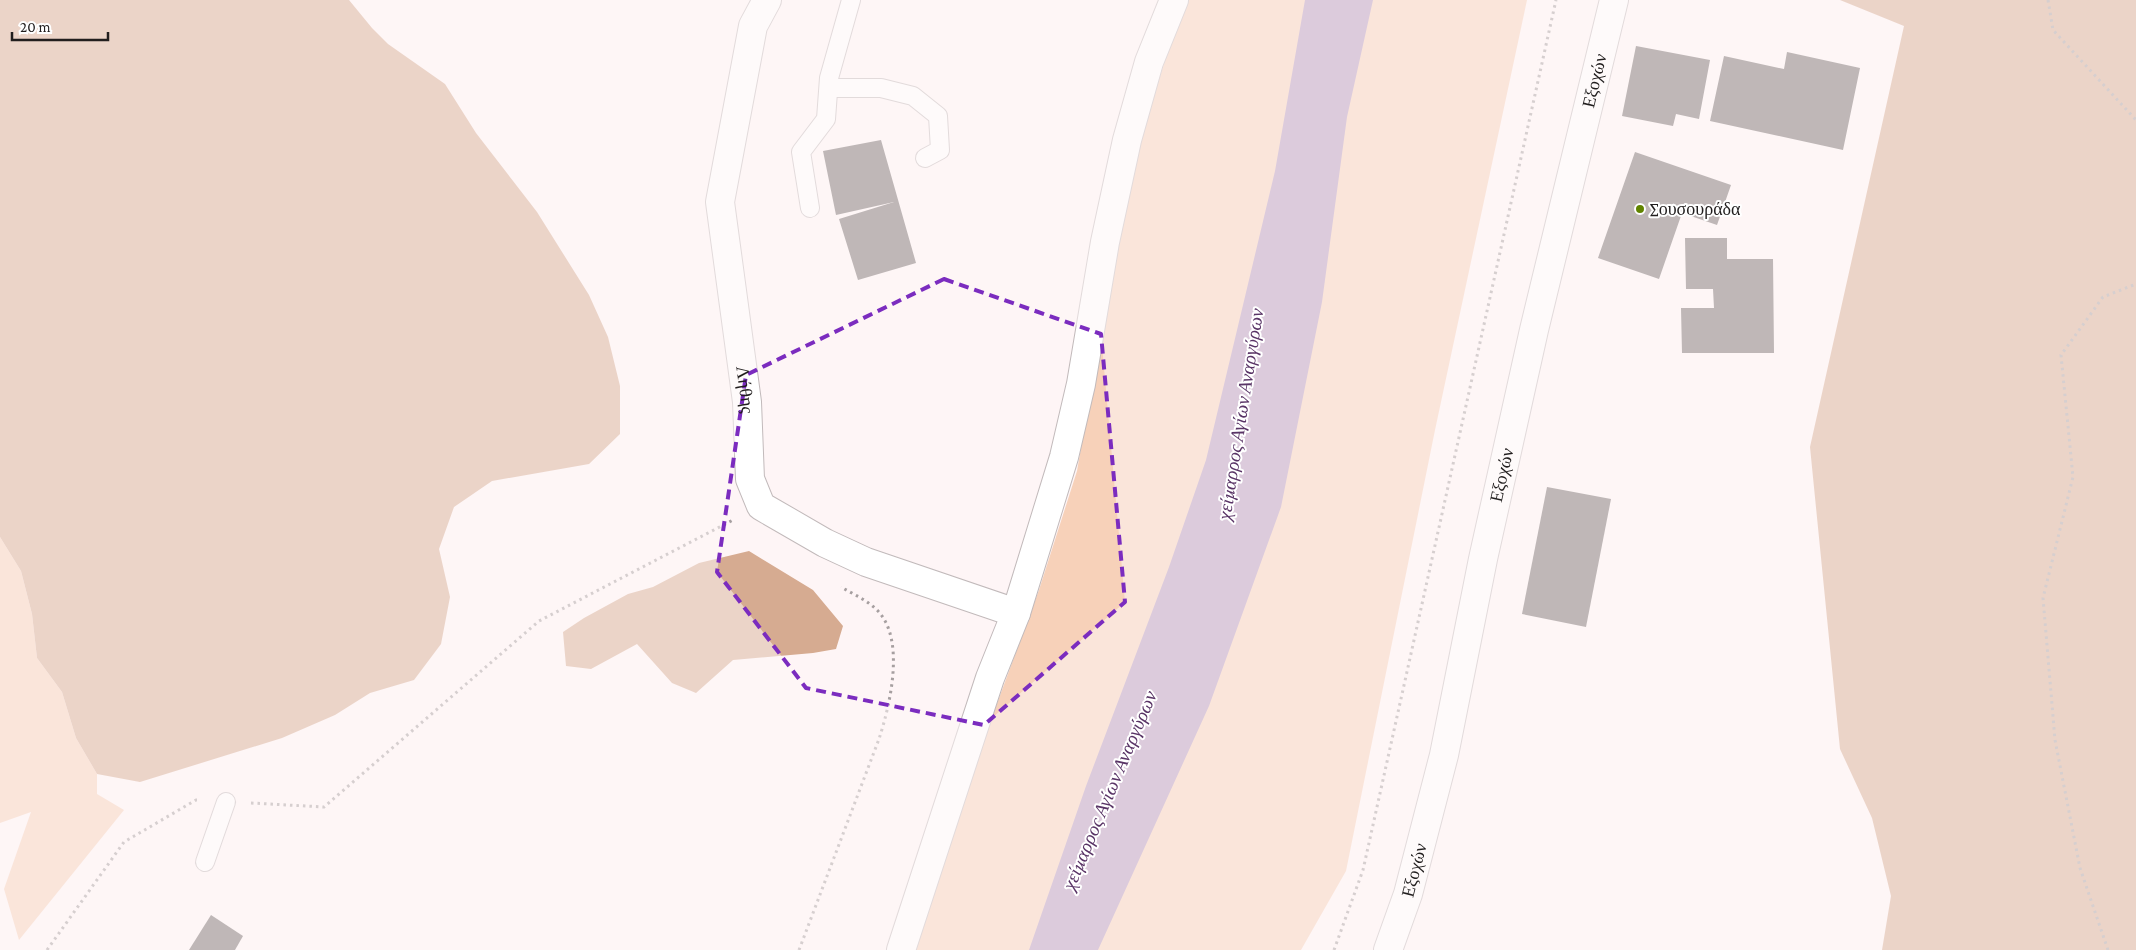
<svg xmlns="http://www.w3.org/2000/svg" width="2136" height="950" font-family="'Crimson Pro',serif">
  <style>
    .green { fill: #f7d1b9 }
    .forest { fill: #d6ab91 }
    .water { fill: #b398bd }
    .building { fill: #736b6a }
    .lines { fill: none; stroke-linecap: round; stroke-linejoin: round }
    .service-casing { stroke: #c2babb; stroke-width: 20 }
    .minor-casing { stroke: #c2babb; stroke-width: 30 }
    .secondary-casing { stroke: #c2babb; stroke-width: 30 }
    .path { stroke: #a69fa0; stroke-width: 3; stroke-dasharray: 2.5 4; stroke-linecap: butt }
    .service { stroke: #fff; stroke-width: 18 }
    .minor { stroke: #fff; stroke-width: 28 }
    .secondary { stroke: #fff; stroke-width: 28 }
    .marked { fill: none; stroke: #7b2cbf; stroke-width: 4; stroke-dasharray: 10 6; stroke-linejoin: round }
    .poi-dot { fill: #618400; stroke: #fff; stroke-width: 2 }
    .labels { text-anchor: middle; stroke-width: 4; stroke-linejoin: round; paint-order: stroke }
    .street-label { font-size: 18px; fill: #211e1e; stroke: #fff }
    .poi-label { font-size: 18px; fill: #211e1e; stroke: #fff; text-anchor: start }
    .water-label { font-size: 19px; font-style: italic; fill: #593466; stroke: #fff }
  </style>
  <rect width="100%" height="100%" fill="#fef5f6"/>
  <g class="green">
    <path d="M1188,0H1527L1435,430L1346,871L1301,950H913L974,766L1039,590L1077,471L1113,261L1143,129L1171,42Z"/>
    <path d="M0,537L21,571L32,614L37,658L62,692L76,738L97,774V794L124,810L19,940L4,889L31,812L0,823Z"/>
  </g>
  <g class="forest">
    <path d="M0,0H349L372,28L388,44L445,84L476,133L537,212L589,295L608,337L620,386V434L589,464L492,481L454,507L439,549L450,597L441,644L414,680L370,693L335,715L282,738L140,782L97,774L76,738L62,692L37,658L32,614L21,571L0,537Z"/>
    <path d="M1840,0H2136V950H1882L1891,896L1872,818L1840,749L1810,447L1904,26Z"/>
    <path d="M749,551L813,590L843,626L836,649L813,653L733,660L696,693L672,683L637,644L591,669L566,666L563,632L584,618L628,594L653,587L699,563Z"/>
  </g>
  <path class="water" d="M1305,0H1373L1347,117L1322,302L1281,507L1209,706L1098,950H1029L1086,786L1169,567L1206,460L1275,171Z"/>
  <g class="building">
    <path d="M1636,46L1710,60L1699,119L1676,114L1673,126L1622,116Z"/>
    <path d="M1787,52L1860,68L1843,150L1710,121L1724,56L1784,69Z"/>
    <path d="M881,140L916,263L858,280L839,219L894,202L836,215L823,151Z"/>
    <path d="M1635,152L1731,185L1717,225L1682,213L1659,279L1598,258Z"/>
    <path d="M1685,238H1727V259H1773L1774,353H1682L1681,308H1714L1713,289H1686Z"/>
    <path d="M1547,487L1611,499L1586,627L1522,614Z"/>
    <path d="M211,915L243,936L235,950H189Z"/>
  </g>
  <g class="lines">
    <defs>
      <g id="service">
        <path d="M829,88H881L913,96L938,116L940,150L925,158"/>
        <path d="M810,208L801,152L826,119L829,78L851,0"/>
        <path d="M205,862L226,802"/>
      </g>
      <g id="minor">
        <path id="s1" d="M767,0L753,26L720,202L747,402L750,479L761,506L825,543L866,562L1016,613"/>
        <path d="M901,950L990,678L1016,613L1064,457L1081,384L1105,242L1127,140L1149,62L1174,0"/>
      </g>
      <g id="secondary">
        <path id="s2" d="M1388,950L1408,894L1444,755L1483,559L1534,330L1614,0"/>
      </g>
    </defs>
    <use href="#service" class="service-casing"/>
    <use href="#minor" class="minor-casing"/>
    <use href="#secondary" class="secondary-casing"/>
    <g class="path">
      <path d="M2048,0L2053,30L2136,120"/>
      <path d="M251,803L324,807L539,621L735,519"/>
      <path d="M47,950L124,842L196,800H199"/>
      <path d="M799,950L879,739C890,705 906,639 877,610C867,600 853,594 841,587"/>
      <path d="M1334,950L1363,870L1556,0"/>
      <path d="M2108,950L2080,868L2055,740L2043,598L2073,477L2061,355L2103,297L2136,284"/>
    </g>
    <use href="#service" class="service"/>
    <use href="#minor" class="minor"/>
    <use href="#secondary" class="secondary"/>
  </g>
  <path d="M0 0H2136V950H0ZM944,279L1101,334L1125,602L984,725L806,688L717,572L746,375Z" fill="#fef5f6" fill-opacity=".55" fill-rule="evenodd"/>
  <path class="marked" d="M944,279L1101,334L1125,602L984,725L806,688L717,572L746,375Z"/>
  <circle class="poi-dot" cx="1640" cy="209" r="5"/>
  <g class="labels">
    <g class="street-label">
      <text dy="6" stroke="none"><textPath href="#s2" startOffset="894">Εξοχών</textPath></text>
      <text dy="6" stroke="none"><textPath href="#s1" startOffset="398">Λήθης</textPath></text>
      <text dy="6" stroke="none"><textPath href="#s2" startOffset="489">Εξοχών</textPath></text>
      <text dy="6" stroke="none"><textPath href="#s2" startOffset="84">Εξοχών</textPath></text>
    </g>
    <g class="poi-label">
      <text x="1650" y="215">Σουσουράδα</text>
    </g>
    <g class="water-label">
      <text transform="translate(1240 414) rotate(-81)" y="7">χείμαρρος Αγίων Αναργύρων</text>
      <text transform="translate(1109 790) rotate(-67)" y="7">χείμαρρος Αγίων Αναργύρων</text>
    </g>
  </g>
  <path d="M12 32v8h96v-8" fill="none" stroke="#211e1e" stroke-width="2.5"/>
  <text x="20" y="32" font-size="15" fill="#211e1e" stroke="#ffffff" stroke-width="4" paint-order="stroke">20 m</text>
</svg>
